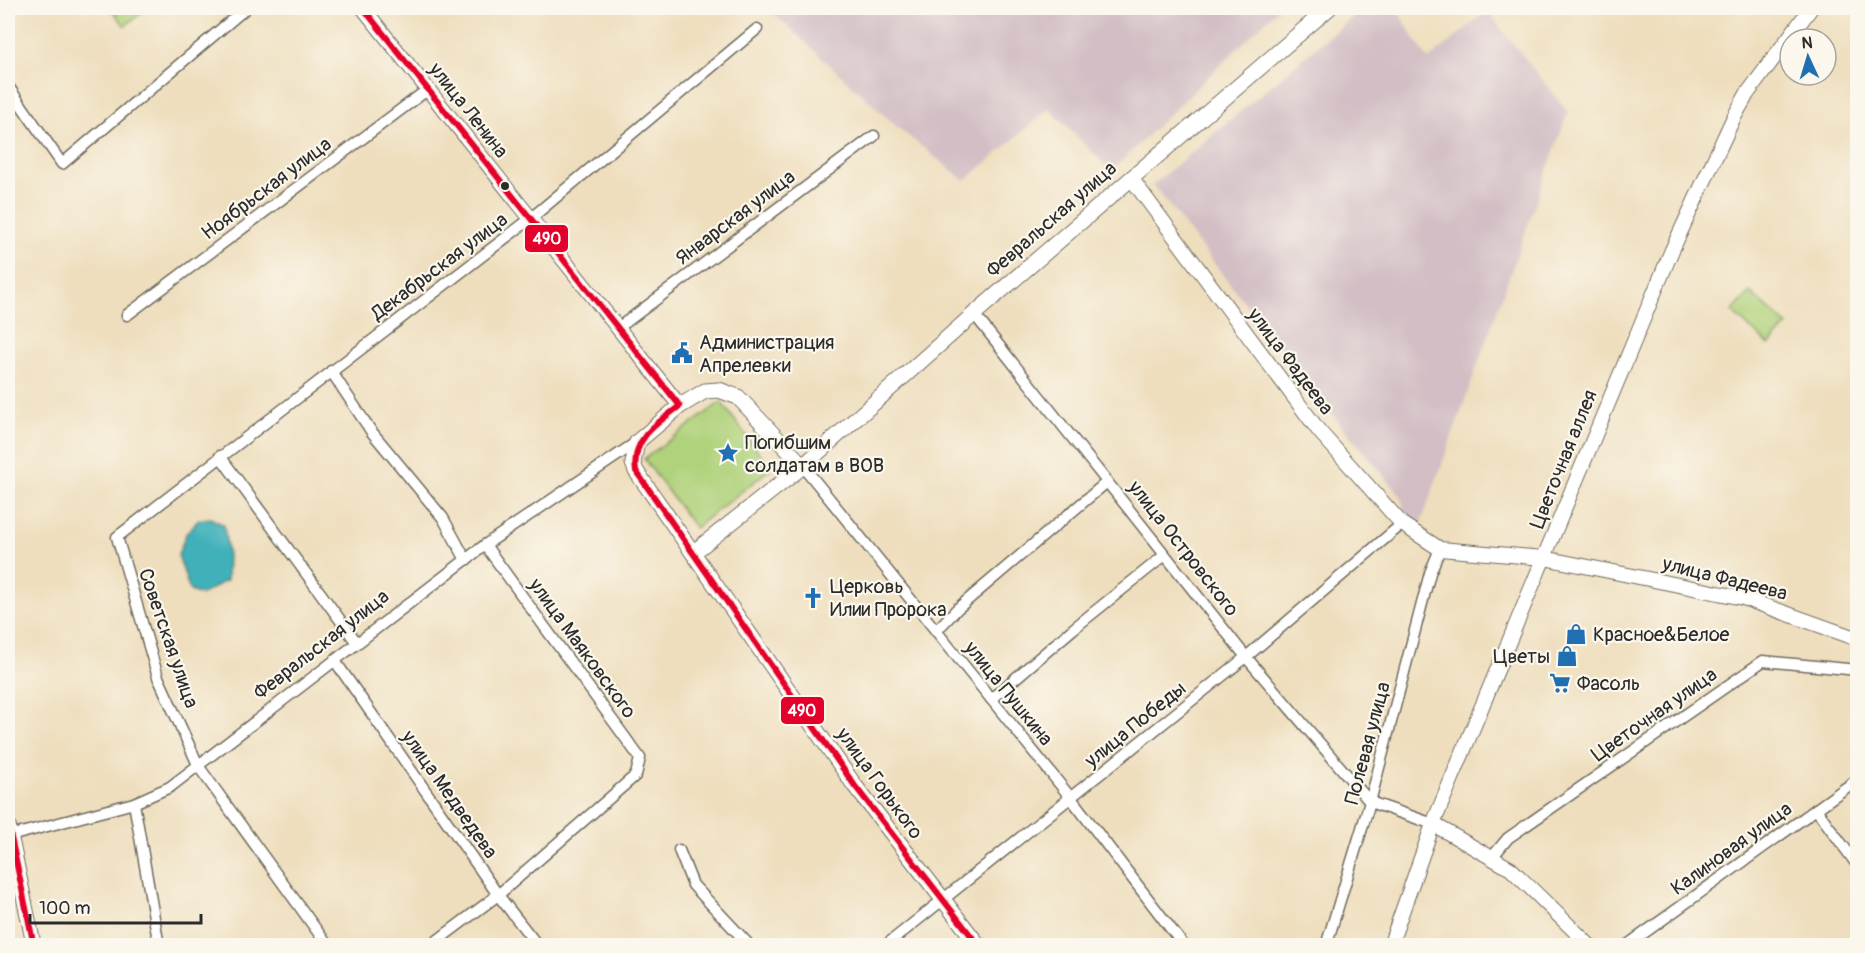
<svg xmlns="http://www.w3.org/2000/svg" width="1865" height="953" font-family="Pangolin,sans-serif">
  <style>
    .industrial { fill: #d2bec4 }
    .green { fill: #b0d27b; stroke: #6e7e53; stroke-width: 1.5 }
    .water { fill: #41b1ba; stroke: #366e72; stroke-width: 1.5 }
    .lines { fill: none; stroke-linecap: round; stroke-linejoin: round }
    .minor-casing { stroke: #6f6a5e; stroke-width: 13 }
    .tertiary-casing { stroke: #6f6a5e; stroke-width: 16 }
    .secondary-casing { stroke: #6f6a5e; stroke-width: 17 }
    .minor { stroke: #fff; stroke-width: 10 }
    .tertiary { stroke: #fff; stroke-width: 14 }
    .secondary { stroke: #fff; stroke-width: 15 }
    .bus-1-casing { stroke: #fbf7ec; stroke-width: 10 }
    .bus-1 { stroke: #e4002b; stroke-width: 6 }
    .bus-dot { fill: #2b2b2b; stroke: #fbf7ec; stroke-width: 2 }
    .labels { text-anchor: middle; stroke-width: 4.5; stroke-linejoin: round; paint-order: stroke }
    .street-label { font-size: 20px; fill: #2b2b2b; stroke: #fbf7ec }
    .poi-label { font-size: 20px; fill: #2b2b2b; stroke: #fbf7ec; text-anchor: start }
    .line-badge { stroke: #fbf7ec; stroke-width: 2 }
    .badge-label { font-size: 16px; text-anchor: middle; font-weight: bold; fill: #fff }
  </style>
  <rect width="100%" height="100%" fill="#fbf7ec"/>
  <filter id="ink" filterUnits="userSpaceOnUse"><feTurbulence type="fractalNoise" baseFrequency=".0167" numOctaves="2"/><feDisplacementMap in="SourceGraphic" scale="12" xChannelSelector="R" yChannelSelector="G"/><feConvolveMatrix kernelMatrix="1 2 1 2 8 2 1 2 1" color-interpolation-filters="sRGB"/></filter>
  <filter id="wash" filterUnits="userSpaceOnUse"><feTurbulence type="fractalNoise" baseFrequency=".008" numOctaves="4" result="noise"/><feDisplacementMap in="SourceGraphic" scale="24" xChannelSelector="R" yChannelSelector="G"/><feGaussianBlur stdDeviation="1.35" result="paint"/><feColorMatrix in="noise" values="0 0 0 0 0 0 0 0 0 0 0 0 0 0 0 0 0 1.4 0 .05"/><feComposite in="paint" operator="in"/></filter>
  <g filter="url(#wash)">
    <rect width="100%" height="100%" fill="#eedebd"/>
    <g class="industrial">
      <path d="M768,8H1279L1111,171L1049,109L965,181L897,127Z"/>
      <path d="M1363,8H1396L1428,60L1487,11L1568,112L1421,523L1405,514L1401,496L1326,407L1153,185Z"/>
    </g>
    <g class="green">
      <path d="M110,8H147L125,26Z"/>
      <path d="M1750,292L1787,325L1769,345L1732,312Z"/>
      <path d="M721,402L771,468L695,528L644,459Z"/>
    </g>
    <path class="water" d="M210,518L224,525L228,556L227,580L201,595L190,591L178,555L186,534L198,520Z"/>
  </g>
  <g filter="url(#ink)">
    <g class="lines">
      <defs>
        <g id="minor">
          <path d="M8,86L62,164L246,8"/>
          <path d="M974,314L1246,657L1370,802L1433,824"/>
          <path d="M127,315L427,90"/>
          <path d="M618,328L874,136"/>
          <path d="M331,371L371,431L443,518L466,560"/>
          <path d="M220,456L357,643"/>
          <path d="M803,466L1071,798L1184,946"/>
          <path d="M936,631L957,609L1107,482"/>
          <path d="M335,661L498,895L538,946"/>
          <path d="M991,699L1073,629L1165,555"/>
          <path d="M134,803L159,946"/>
          <path d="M1816,809L1858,866"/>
          <path d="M10,836L134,803L170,787L485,545L637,442"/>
          <path d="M679,850L693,885L750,946"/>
          <path d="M1493,856L1508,838L1763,661L1858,670"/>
          <path d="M8,879L19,874"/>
          <path d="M328,946L199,767L158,677L117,537L530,219L757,29"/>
          <path d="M430,946L498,895L636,775L640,758L485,545"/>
          <path d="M885,946L1246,657L1402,524"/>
          <path d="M1326,946L1370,802L1430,573L1440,549"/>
          <path d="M1626,946L1858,779"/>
        </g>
        <g id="tertiary">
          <path d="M363,8L680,406"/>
          <path d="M1131,178L1319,431L1402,524L1440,549L1544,558L1743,598L1858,639"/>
          <path d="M8,823L34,946"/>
          <path d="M1433,824L1511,869L1590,946"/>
          <path d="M1390,946L1433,824L1672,250L1733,119L1747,94L1811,8"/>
        </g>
        <g id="secondary">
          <path d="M803,466L738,397L719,390L705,391L680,406L637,442L633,463L636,471L855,786L979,946"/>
          <path d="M694,552L803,466L974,314L1329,8"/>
        </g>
      </defs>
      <use href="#minor" class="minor-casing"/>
      <use href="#tertiary" class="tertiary-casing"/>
      <use href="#secondary" class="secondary-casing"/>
      <use href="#minor" class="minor"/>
      <use href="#tertiary" class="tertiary"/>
      <use href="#secondary" class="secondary"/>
      <defs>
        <g id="bus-1">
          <path d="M363,8L680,406C657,423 631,439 636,471L855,786L979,946"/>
          <path d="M8,823L34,946"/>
        </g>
      </defs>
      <use href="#bus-1" class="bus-1-casing"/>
      <use href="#bus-1" class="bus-1"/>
    </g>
  </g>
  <defs>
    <symbol id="civic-bare" viewBox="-9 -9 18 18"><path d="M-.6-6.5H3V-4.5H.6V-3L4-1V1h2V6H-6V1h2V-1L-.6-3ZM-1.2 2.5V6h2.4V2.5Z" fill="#1f6fb2" stroke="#fbf7ec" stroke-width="2.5" paint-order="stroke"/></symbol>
    <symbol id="sight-bare" viewBox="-9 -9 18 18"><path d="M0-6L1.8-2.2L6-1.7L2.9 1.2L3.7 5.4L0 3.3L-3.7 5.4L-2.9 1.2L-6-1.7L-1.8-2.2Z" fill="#1f6fb2" stroke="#fbf7ec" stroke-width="2.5" paint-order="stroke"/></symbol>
    <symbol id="church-bare" viewBox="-9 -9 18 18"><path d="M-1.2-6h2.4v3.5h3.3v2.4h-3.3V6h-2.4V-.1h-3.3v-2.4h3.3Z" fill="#1f6fb2" stroke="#fbf7ec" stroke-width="2.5" paint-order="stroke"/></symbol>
    <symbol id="shop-bare" viewBox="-9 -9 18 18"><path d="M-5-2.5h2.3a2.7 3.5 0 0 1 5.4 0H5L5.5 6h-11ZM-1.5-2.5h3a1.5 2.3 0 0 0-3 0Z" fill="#1f6fb2" stroke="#fbf7ec" stroke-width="2.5" paint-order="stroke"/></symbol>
    <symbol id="supermarket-bare" viewBox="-9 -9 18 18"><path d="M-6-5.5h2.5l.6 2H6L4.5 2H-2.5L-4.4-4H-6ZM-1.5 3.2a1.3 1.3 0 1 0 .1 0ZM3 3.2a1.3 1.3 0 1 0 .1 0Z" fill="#1f6fb2" stroke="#fbf7ec" stroke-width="2.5" paint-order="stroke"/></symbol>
  </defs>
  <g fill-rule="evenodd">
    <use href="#civic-bare" x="667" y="338" width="30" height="30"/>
    <use href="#sight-bare" x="713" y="438" width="30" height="30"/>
    <use href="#church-bare" x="798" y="583" width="30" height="30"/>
    <use href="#shop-bare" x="1561" y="619" width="30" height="30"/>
    <use href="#shop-bare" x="1552" y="641" width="30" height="30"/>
    <use href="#supermarket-bare" x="1545" y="668" width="30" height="30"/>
  </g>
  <circle class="bus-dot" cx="505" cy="186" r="5"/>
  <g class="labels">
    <g class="street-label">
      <text transform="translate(469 110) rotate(52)" y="7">улица Ленина</text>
      <text transform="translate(266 188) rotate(-37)" y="7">Ноябрьская улица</text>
      <text transform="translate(735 217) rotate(-37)" y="7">Январская улица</text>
      <text transform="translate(1051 219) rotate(-41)" y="7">Февральская улица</text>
      <text transform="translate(439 266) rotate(-37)" y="7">Декабрьская улица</text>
      <text transform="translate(1291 361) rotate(53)" y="7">улица Фадеева</text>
      <text transform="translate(1563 459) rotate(-68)" y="7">Цветочная аллея</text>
      <text transform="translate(1184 548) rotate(52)" y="7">улица Островского</text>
      <text transform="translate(1725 578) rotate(14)" y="7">улица Фадеева</text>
      <text transform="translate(169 638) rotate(71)" y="7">Советская улица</text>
      <text transform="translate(321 644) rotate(-38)" y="7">Февральская улица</text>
      <text transform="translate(583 648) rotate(54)" y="7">улица Маяковского</text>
      <text transform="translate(1009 693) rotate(51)" y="7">улица Пушкина</text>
      <text transform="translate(1654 714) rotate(-35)" y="7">Цветочная улица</text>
      <text transform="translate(1135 724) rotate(-39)" y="7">улица Победы</text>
      <text transform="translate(1367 743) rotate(-75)" y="7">Полевая улица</text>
      <text transform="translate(880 783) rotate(54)" y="7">улица Горького</text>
      <text transform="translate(450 794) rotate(55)" y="7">улица Медведева</text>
      <text transform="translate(1731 848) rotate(-36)" y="7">Калиновая улица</text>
    </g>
    <g class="poi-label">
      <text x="699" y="349">Администрация<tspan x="699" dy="23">Апрелевки</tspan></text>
      <text x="745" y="449">Погибшим<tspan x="745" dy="23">солдатам в ВОВ</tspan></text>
      <text x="830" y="593">Церковь<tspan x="830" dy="23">Илии Пророка</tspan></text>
      <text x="1593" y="641">Красное&amp;Белое</text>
      <text x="1550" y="663" text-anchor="end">Цветы</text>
      <text x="1577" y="690">Фасоль</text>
    </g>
  </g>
  <g class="line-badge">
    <rect x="524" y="224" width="45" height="29" rx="6" fill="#e4002b"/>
    <rect x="780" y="696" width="45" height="29" rx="6" fill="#e4002b"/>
  </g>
  <g class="badge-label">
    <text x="547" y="244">490</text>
    <text x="802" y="716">490</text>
  </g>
  <rect width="1865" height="953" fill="none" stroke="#fbf7ec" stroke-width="30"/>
  <g transform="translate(1808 57) rotate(356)"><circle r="28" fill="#fbf7ec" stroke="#a8a59f" stroke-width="1.5"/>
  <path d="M0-4.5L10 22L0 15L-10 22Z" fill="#1f6fb2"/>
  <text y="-9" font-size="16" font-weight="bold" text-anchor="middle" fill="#2b2b2b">N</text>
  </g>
  <path d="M30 914v9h171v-9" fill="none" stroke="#2b2b2b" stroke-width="3"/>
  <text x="39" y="914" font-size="18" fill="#2b2b2b" stroke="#fbf7ec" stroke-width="4.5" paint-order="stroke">100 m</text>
</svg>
